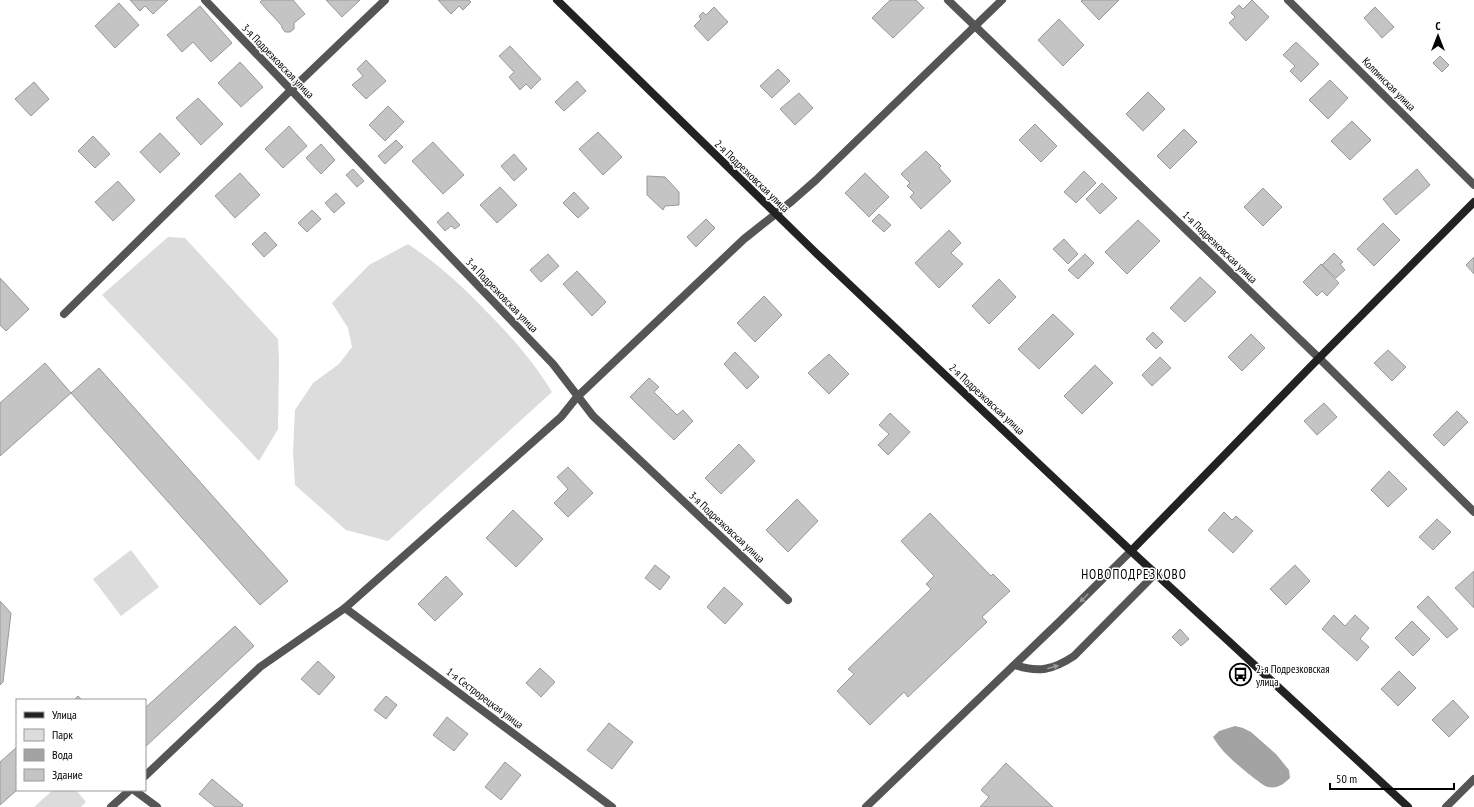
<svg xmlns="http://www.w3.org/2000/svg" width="1474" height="807" font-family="'PT Sans Narrow',sans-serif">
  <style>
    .green { fill: #dcdcdc }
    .water { fill: #a3a3a3 }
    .building { fill: #c4c4c4; stroke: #999 }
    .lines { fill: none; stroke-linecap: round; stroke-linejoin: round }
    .street { stroke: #555; stroke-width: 8 }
    .secondary { stroke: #222; stroke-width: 8 }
    .oneway { fill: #999 }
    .labels { text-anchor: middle; stroke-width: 3; stroke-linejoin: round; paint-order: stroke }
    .street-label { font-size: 11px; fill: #000; stroke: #fff }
    .poi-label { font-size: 11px; fill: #000; stroke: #fff; text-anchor: start }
    .quarter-label { font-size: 13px; letter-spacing: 1px; fill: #000; stroke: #fff }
  </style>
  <rect width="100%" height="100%" fill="#fff"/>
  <g class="green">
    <path d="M168,237L185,238L278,339L279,362L278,429L259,461L102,295Z"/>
    <path d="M408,244C437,263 460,284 484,309C510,335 533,361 552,392L388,541L346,530L295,485L293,452L295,410L313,383L339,364L352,347L348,328L332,303L369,265Z"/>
    <path d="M131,550L159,587L121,616L93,579Z"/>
    <path d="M53,790H76L86,802L81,807H34Z"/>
  </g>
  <path class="water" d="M1235,726L1243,728L1251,732L1276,754L1289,770L1290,778C1284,784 1277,789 1268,787C1263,786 1259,781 1255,779C1239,766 1223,754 1213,737L1219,731Z"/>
  <g class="building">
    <path d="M130,0H168L153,14L145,6L140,11Z"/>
    <path d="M262,0H293L305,14L294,23V29L290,32H285L282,28V26L260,2Z"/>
    <path d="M326,0H360L342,17Z"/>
    <path d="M438,0H469L471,2L463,10L459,6L451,14Z"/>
    <path d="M890,0H916L924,8L893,38L872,18Z"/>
    <path d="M1082,0H1119L1099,20L1081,1Z"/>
    <path d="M1252,0L1269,17L1246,41L1229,23L1235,17L1231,13L1239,5L1243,9Z"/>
    <path d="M119,3L139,25L115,48L95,26Z"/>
    <path d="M200,6L232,43L211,62L193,42L182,52L167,35Z"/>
    <path d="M714,7L728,22L708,41L694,26L701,19L699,16L703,12L706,15Z"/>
    <path d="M1375,7L1394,27L1382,38L1364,18Z"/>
    <path d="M1059,19L1084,45L1063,66L1038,40Z"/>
    <path d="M1296,42L1319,64L1301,82L1290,71L1295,66L1283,55Z"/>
    <path d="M510,46L541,79L531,89L526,84L520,90L509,77L514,72L499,56Z"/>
    <path d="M1440,56L1449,65L1442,72L1433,63Z"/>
    <path d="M366,60L386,81L366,99L352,85L363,76L357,69Z"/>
    <path d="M240,62L263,87L241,107L218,83Z"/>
    <path d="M778,69L790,81L772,98L760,86Z"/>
    <path d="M1330,80L1348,98L1328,119L1309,100Z"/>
    <path d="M577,81L586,91L564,111L555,102Z"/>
    <path d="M34,82L49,99L31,116L15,99Z"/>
    <path d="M1148,92L1165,109L1143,131L1126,114Z"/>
    <path d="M799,93L813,108L795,125L780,109Z"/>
    <path d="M198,98L223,124L201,145L176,118Z"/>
    <path d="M388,106L404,122L385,141L369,125Z"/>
    <path d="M1352,121L1371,140L1350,160L1331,141Z"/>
    <path d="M1035,124L1057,146L1041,162L1019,140Z"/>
    <path d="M289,126L307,146L283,168L265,149Z"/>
    <path d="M1184,129L1197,142L1170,169L1157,156Z"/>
    <path d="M598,132L622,157L603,175L579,149Z"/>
    <path d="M160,133L180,154L160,173L140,152Z"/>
    <path d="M93,136L110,154L95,168L78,151Z"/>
    <path d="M396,140L403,147L385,164L378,156Z"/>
    <path d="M433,142L464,175L443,194L412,161Z"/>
    <path d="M321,144L335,160L321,174L306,158Z"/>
    <path d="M926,151L941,166L939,168L951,181L921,209L910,197L914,193L907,186L910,183L901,174Z"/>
    <path d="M514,154L527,169L514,181L501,166Z"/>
    <path d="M353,169L364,181L357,187L346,175Z"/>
    <path d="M1417,169L1430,185L1396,215L1383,199Z"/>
    <path d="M1084,171L1096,183L1076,203L1064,192Z"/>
    <path d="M240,173L260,195L235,218L215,196Z"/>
    <path d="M865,173L889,197L869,217L845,193Z"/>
    <path d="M647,176L665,177L679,192V205L665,206L663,210L647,195Z"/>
    <path d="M118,181L135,200L113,221L95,202Z"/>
    <path d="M1102,183L1117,198L1100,214L1086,199Z"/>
    <path d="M500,187L517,205L497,223L480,205Z"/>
    <path d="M1263,188L1282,207L1263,226L1244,207Z"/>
    <path d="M574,192L589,208L578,218L563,203Z"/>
    <path d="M336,193L345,203L334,213L325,203Z"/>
    <path d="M312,210L321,219L307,232L298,223Z"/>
    <path d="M448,212L460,225L455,229L451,226L445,231L437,222Z"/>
    <path d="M879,214L891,225L884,232L872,221Z"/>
    <path d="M706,219L715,228L696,247L687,237Z"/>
    <path d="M1138,220L1160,241L1127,274L1105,252Z"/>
    <path d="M1383,223L1400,240L1374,266L1357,249Z"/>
    <path d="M949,230L961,243L951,253L963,264L939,288L915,263Z"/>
    <path d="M265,232L277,245L264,257L252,244Z"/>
    <path d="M1064,239L1078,254L1068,264L1053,249Z"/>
    <path d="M1334,253L1343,262L1340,264L1345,270L1336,278L1322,265Z"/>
    <path d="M548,254L559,266L541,282L530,270Z"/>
    <path d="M1085,254L1094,263L1078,279L1068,270Z"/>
    <path d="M1474,257V274L1466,265Z"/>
    <path d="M1321,264L1339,283L1327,296L1322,291L1317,296L1303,282Z"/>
    <path d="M577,271L606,302L592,316L563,284Z"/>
    <path d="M1200,277L1216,292L1185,322L1170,308Z"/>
    <path d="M0,278L29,309L6,331L0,325Z"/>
    <path d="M999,279L1016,297L989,324L972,306Z"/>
    <path d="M764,296L782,315L755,342L737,323Z"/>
    <path d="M1053,314L1074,334L1039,369L1018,349Z"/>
    <path d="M1153,332L1163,342L1156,349L1146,339Z"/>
    <path d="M1251,334L1265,348L1242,371L1228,357Z"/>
    <path d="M1388,350L1406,367L1392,381L1374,363Z"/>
    <path d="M735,352L759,377L747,389L724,364Z"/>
    <path d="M829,354L849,374L829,394L808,373Z"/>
    <path d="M1160,357L1171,368L1152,386L1142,375Z"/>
    <path d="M45,363L71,393L0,456V403Z"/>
    <path d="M1095,365L1113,383L1082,414L1064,396Z"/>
    <path d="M99,368L288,581L260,605L71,393Z"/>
    <path d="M649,378L659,387L654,392L677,415L683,410L693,421L674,440L630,397Z"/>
    <path d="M1324,403L1337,417L1317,435L1304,421Z"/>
    <path d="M1457,411L1468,422L1444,446L1433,435Z"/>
    <path d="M890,413L910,432L888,455L878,445L889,434L879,425Z"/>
    <path d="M739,444L755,461L721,494L705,478Z"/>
    <path d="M568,467L593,493L568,517L554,503L568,489L557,477Z"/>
    <path d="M1389,471L1407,489L1388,507L1371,490Z"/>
    <path d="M797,499L818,521L788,552L766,530Z"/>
    <path d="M513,510L543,539L516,567L486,538Z"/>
    <path d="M1224,512L1232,520L1236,516L1253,531L1233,553L1208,530Z"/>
    <path d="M930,513L991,576L993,574L1010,591L982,617L987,622L908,697L904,692L870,725L837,691L854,674L848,669L931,589L926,584L934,576L901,541Z"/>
    <path d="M1437,519L1451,532L1433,550L1419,537Z"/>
    <path d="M655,565L670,577L660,590L645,578Z"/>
    <path d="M1295,565L1310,581L1286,605L1270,589Z"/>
    <path d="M1474,571V608L1455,588Z"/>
    <path d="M446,576L463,594L435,621L418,604Z"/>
    <path d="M724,587L743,604L725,624L707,607Z"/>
    <path d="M1428,596L1458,629L1447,638L1417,607Z"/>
    <path d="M0,601L11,613L3,682L0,685Z"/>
    <path d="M1334,615L1345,626L1355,615L1369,628L1360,639L1369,647L1357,661L1322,629Z"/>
    <path d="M1412,621L1430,639L1413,656L1395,638Z"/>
    <path d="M235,626L254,646L145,747V708Z"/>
    <path d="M1180,629L1189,639L1181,646L1172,637Z"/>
    <path d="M318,661L335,677L319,695L301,679Z"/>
    <path d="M540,668L555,682L541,697L526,683Z"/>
    <path d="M1399,671L1416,688L1398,706L1381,689Z"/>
    <path d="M78,696L82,700H74Z"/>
    <path d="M386,696L397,705L386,719L374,710Z"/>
    <path d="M1453,700L1469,717L1449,737L1432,720Z"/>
    <path d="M447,717L468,734L454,751L433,735Z"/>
    <path d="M609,723L633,742L612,769L587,750Z"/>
    <path d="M17,747V790L0,805V762Z"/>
    <path d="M505,762L521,775L501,800L485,787Z"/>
    <path d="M1006,763L1053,807H980L989,797L981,790Z"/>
    <path d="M212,779L243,805L242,807H215L199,794Z"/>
  </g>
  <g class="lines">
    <g class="street">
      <path d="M205,0L553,364L593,416L788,600"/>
      <path d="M948,0L1319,358L1474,512"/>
      <path d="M1288,0L1474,185"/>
      <path d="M64,314L291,90L385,0"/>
      <path d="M345,608L612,807"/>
      <path d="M1015,665C1038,673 1053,670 1074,656L1156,573"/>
      <path d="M145,776L260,667L345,608L561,417L577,397L744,239L792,201L816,180L1002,0"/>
      <path d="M134,790L157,807"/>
      <path d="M111,807L130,790"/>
      <path d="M866,807L1059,622L1131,551"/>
      <path d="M1446,807L1474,779"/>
    </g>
    <g class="secondary">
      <path d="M557,0L814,251L1131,551L1408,807"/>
      <path d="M1131,551L1319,358L1474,202"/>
    </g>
  </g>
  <defs><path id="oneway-solid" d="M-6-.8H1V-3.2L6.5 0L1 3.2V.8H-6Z"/></defs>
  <g class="oneway">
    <use href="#oneway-solid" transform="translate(1084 598) rotate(135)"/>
    <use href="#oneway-solid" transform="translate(1053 667) rotate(-16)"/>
  </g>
  <defs>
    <symbol id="bus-ring" viewBox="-11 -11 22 22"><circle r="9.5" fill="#fff" stroke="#000" stroke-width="1.5"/><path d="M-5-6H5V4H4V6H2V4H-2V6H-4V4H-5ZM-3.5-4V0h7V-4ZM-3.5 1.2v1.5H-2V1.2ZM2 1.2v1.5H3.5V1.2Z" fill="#000"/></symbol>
  </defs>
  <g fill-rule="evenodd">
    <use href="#bus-ring" x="1228" y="662" width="25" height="25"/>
  </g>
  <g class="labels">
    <g class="street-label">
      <text transform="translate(278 61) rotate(46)" y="4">3-я Подрезковская улица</text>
      <text transform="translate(1389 84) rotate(45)" y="4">Колпинская улица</text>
      <text transform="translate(752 176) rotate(44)" y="4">2-я Подрезковская улица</text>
      <text transform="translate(1220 247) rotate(44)" y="4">1-я Подрезковская улица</text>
      <text transform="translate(502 295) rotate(46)" y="4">3-я Подрезковская улица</text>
      <text transform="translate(987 399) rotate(43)" y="4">2-я Подрезковская улица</text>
      <text transform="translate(727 527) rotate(43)" y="4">3-я Подрезковская улица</text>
      <text transform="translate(485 698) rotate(37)" y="4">1-я Сестрорецкая улица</text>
    </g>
    <g class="poi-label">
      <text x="1256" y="673">2-я Подрезковская<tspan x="1256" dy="13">улица</tspan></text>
    </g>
    <g class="quarter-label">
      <text x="1134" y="579">НОВОПОДРЕЗКОВО</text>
    </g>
  </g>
  <rect x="16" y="699" width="130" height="92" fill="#ffffff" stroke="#999999"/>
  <rect x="24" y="712" width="20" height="6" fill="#222222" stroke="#999999"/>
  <text x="52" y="719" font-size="12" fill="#000000">Улица</text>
  <rect x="24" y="729" width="20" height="12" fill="#dcdcdc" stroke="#999999"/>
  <text x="52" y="739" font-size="12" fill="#000000">Парк</text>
  <rect x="24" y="749" width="20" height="12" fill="#a3a3a3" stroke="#999999"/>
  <text x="52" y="759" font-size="12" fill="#000000">Вода</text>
  <rect x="24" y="769" width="20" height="12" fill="#c4c4c4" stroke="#999999"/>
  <text x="52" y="779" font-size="12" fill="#000000">Здание</text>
  <g transform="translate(1438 36)" stroke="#ffffff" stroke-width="3" paint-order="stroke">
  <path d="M0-3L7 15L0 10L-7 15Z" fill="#000000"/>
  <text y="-6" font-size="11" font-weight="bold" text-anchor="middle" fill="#000000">С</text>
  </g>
  <path d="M1330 783v6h124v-6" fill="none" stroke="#000000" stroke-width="2"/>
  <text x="1336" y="783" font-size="12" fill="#000000" stroke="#ffffff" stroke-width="3" paint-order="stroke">50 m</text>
</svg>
